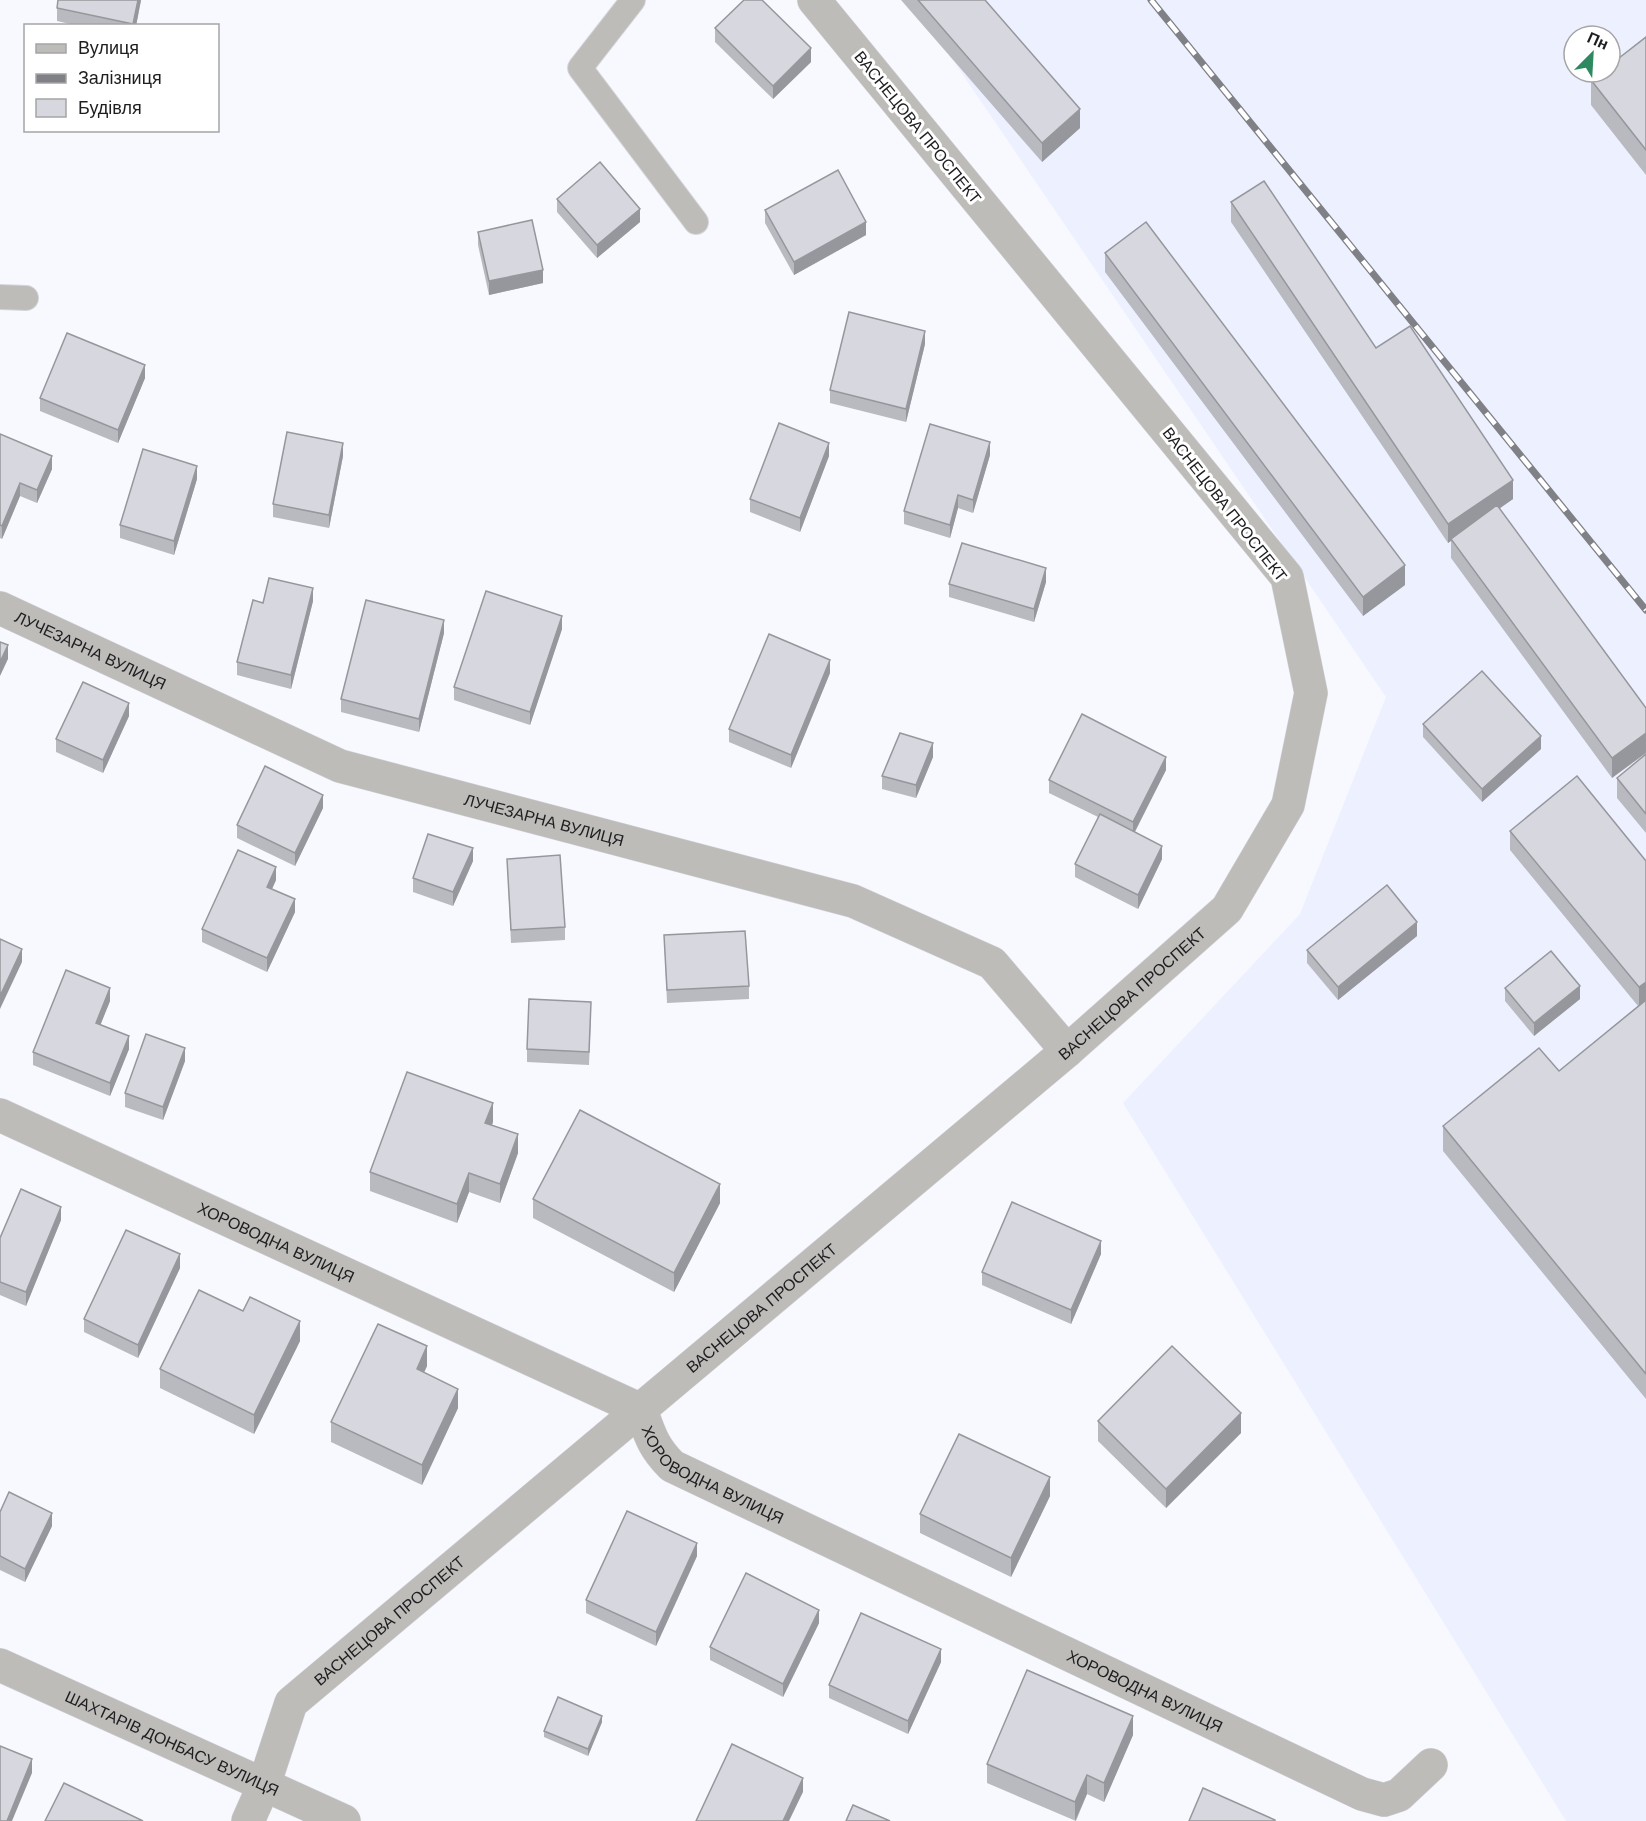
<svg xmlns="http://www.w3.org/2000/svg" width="1646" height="1821" font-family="Helvetica,sans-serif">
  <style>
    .built { fill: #edf0ff; fill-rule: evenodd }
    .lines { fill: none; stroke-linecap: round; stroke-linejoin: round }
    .service-casing { stroke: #d4d6db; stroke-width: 26 }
    .minor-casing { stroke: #d4d6db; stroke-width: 34 }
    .tertiary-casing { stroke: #d4d6db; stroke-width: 34 }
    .service { stroke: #bebcb9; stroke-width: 24 }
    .minor { stroke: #bebcb9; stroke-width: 33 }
    .tertiary { stroke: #bebcb9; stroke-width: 33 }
    .rail-casing { stroke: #808186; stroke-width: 7 }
    .rail { stroke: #fff; stroke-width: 4.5; stroke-dasharray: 14; stroke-linecap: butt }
    .wall { fill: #b9bac0 }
    .shaded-wall { fill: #96979c }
    .building { fill: #d7d8df; stroke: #96979c; stroke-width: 1.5 }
    .labels { text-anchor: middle; stroke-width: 6; stroke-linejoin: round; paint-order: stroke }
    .street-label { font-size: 16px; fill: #1e1e21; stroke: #fff }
  </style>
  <rect width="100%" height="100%" fill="#f7f9ff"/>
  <path class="built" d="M912,0H1646V1821H1566L1123,1103L1300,914L1386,697ZM1574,36H1610V72H1574Z"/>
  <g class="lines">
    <defs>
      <g id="service">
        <path d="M633,0L580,68L696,222"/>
        <path d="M0,297L26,298"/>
      </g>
      <g id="minor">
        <path id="s1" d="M0,608L340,766L853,901L992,963L1067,1051"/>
        <path id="s2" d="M0,1115L641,1410C650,1435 653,1447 672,1466L1362,1794L1384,1800L1399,1795L1431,1765"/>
        <path id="s3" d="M248,1821L264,1785L291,1703L1067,1051L1227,909L1288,805L1311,693L1287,577L814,0"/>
      </g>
      <g id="tertiary">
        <path id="s4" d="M0,1665L344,1821"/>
      </g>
    </defs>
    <use href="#service" class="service-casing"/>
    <use href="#minor" class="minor-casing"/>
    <use href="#tertiary" class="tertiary-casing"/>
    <use href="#service" class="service"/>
    <use href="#minor" class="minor"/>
    <use href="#tertiary" class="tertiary"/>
    <defs>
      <path id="rail" d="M1151,0L1646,610"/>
    </defs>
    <use href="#rail" class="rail-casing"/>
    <use href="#rail" class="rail"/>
  </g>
  <g class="wall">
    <path d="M58,0H141L136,26H79L57,21V8Z"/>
    <path d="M901,0H985L1080,128L1042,162Z"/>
    <path d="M715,28L811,62L773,99L715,42Z"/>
    <path d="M1646,37V175L1591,105V80Z"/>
    <path d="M557,199L640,222L597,258L557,212Z"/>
    <path d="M1231,202L1376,348L1513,499L1499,509L1646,708L1612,778L1451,558V541L1448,543L1231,222Z"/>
    <path d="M765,210L866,235L794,275L765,223Z"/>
    <path d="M478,232L543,283L489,295L478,245Z"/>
    <path d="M1105,253L1405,585L1363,616L1105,272Z"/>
    <path d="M925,344L906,422L830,403V390Z"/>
    <path d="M145,378L118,443L40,411V398Z"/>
    <path d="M0,434L52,469L37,503L20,496L2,539L0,538Z"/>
    <path d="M990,455L973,513L958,508L950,538L904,524V511Z"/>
    <path d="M343,456L329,528L273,517V504Z"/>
    <path d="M829,456L800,532L750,512V499Z"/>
    <path d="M197,479L174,555L120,538V525Z"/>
    <path d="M1046,582L1034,622L949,597V584Z"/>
    <path d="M313,601L291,689L237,675V662L263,603Z"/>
    <path d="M562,629L530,725L454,700V687Z"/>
    <path d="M444,633L419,732L341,712V699Z"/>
    <path d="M830,673L791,768L729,742V729Z"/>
    <path d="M129,716L103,773L56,752V739Z"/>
    <path d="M1423,724L1541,749L1482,802L1423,737Z"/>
    <path d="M1646,754V833L1617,798V778Z"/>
    <path d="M933,757L916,798L882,789V776Z"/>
    <path d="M1166,770L1135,832L1162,859L1138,909L1075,877V864L1098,817L1049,793V780Z"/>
    <path d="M323,808L295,866L237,838V825Z"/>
    <path d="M1510,831L1646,861V1399L1443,1151V1126L1559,1071L1638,1006L1510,850Z"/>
    <path d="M507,859L565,927V940L511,943Z"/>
    <path d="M473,861L453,906L413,892V878Z"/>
    <path d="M276,880L272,889L295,912L267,972L202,942V929Z"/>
    <path d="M664,935L749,986V999L667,1003Z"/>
    <path d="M1417,936L1338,1000L1307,963V950Z"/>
    <path d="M1505,988L1580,999L1534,1036L1505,1001Z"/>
    <path d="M110,1001L100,1025L129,1049L110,1096L33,1065V1052Z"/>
    <path d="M591,1015L589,1065L527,1062V1049Z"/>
    <path d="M185,1061L163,1120L125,1107V1093Z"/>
    <path d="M493,1122L492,1125L518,1153L500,1203L469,1192L457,1223L370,1191V1172Z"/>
    <path d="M533,1199L720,1203L674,1292L533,1218Z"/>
    <path d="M61,1220L26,1306L0,1295V1238Z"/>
    <path d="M1101,1254L1071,1324L982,1285V1272Z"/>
    <path d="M180,1268L138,1358L84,1332V1319Z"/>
    <path d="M243,1311L300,1341L254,1434L160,1388V1369Z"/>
    <path d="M427,1366L424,1372L458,1408L422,1485L331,1442V1422Z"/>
    <path d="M1098,1421L1241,1433L1166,1508L1098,1441Z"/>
    <path d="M1050,1496L1011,1577L920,1533V1514Z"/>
    <path d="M0,1512L52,1526L25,1582L0,1570Z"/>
    <path d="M697,1556L656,1646L586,1613V1600Z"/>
    <path d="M819,1623L783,1697L710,1660V1647Z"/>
    <path d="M941,1662L908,1734L829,1698V1685Z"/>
    <path d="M602,1722L588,1756L544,1737V1731Z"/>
    <path d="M1133,1735L1104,1802L1087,1794L1076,1821L987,1783V1764Z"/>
  </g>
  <g class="shaded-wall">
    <path d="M138,0H141L136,26H133Z"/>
    <path d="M811,48V62L773,99V86Z"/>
    <path d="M1080,109V128L1042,162V143Z"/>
    <path d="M640,209V222L597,258V245Z"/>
    <path d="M866,222V235L794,275V262Z"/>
    <path d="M543,270V283L489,295V281Z"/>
    <path d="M925,331V344L906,422V409Z"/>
    <path d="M145,365V378L118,443V430Z"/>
    <path d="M990,442V455L973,513V500Z"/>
    <path d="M343,443V456L329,528V515Z"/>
    <path d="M829,443V456L800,532V518Z"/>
    <path d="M52,456V469L37,503V490Z"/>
    <path d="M197,466V479L174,555V541Z"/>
    <path d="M1513,480V499L1452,541L1451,539V541L1448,543V524Z"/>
    <path d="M20,483V496L2,539V526Z"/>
    <path d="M958,495V508L950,538V525Z"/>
    <path d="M1405,565V585L1363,616V597Z"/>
    <path d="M1046,568V582L1034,622V609Z"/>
    <path d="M313,588V601L291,689V675Z"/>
    <path d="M562,616V629L530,725V712Z"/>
    <path d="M444,620V633L419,732V719Z"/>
    <path d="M8,645V659L0,676V662Z"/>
    <path d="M830,660V673L791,768V755Z"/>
    <path d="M129,703V716L103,773V760Z"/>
    <path d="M1646,733V753L1612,778V758Z"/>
    <path d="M1541,736V749L1482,802V789Z"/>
    <path d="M933,743V757L916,798V785Z"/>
    <path d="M1166,757V770L1133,835V822Z"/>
    <path d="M323,795V808L295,866V853Z"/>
    <path d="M1162,846V859L1138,909V895Z"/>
    <path d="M473,848V861L453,906V892Z"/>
    <path d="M276,867V880L267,900V887Z"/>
    <path d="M295,899V912L267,972V958Z"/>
    <path d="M1417,922V936L1338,1000V987Z"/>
    <path d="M22,949V962L0,1009V996Z"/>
    <path d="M1646,982V1001L1639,1007V987Z"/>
    <path d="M1580,986V999L1534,1036V1023Z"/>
    <path d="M110,988V1001L96,1036V1023Z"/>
    <path d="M129,1036V1049L110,1096V1083Z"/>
    <path d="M185,1048V1061L163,1120V1107Z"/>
    <path d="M493,1103V1122L485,1142V1123Z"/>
    <path d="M518,1134V1153L500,1203V1184Z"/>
    <path d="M469,1173V1192L457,1223V1204Z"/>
    <path d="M720,1184V1203L674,1292V1273Z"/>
    <path d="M61,1207V1220L26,1306V1292Z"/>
    <path d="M1101,1241V1254L1071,1324V1310Z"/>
    <path d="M180,1254V1268L138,1358V1345Z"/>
    <path d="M300,1321V1341L254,1434V1415Z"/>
    <path d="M427,1346V1366L417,1388V1369Z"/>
    <path d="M458,1389V1408L422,1485V1465Z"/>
    <path d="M1241,1413V1433L1166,1508V1489Z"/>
    <path d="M1050,1477V1496L1011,1577V1558Z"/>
    <path d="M52,1513V1526L25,1582V1569Z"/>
    <path d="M697,1543V1556L656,1646V1632Z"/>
    <path d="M819,1610V1623L783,1697V1684Z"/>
    <path d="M941,1649V1662L908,1734V1721Z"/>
    <path d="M602,1716V1722L588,1756V1749Z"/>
    <path d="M1133,1716V1735L1104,1802V1783Z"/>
    <path d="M32,1759V1773L12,1821H7Z"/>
    <path d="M1087,1775V1794L1075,1821V1802Z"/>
    <path d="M803,1778V1792L789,1821H783Z"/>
  </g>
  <g class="building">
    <path d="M58,0H138L133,24L57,8Z"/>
    <path d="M744,0H762L811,48L773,86L715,28Z"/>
    <path d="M918,0H985L1080,109L1042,143Z"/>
    <path d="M1646,37V150L1591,80L1601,72H1610V65Z"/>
    <path d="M600,162L640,209L597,245L557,199Z"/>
    <path d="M838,170L866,222L794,262L765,210Z"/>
    <path d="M1264,181L1376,348L1410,326L1513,480L1448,524L1231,202Z"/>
    <path d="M532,220L543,270L489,281L478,232Z"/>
    <path d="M1146,222L1405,565L1363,597L1105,253Z"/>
    <path d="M849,312L925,331L906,409L830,390Z"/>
    <path d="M67,333L145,365L118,430L40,398Z"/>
    <path d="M779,423L829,443L800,518L750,499Z"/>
    <path d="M930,424L990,442L973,500L958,495L950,525L904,511Z"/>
    <path d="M287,432L343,443L329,515L273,504Z"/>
    <path d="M0,434L52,456L37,490L20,483L2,526L0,525Z"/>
    <path d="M143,449L197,466L174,541L120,525Z"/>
    <path d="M1497,505L1646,708V733L1612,758L1451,539Z"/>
    <path d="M962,543L1046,568L1034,609L949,584Z"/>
    <path d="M269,578L313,588L291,675L237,662L253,600L263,603Z"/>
    <path d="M486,591L562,616L530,712L454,687Z"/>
    <path d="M366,600L444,620L419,719L341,699Z"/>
    <path d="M769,634L830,660L791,755L729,729Z"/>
    <path d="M0,642L8,645L0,662Z"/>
    <path d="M1482,671L1541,736L1482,789L1423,724Z"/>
    <path d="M83,682L129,703L103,760L56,739Z"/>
    <path d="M1082,714L1166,757L1133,822L1049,780Z"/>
    <path d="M900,733L933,743L916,785L882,776Z"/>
    <path d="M1646,754V814L1617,778Z"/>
    <path d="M265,766L323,795L295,853L237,825Z"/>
    <path d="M1577,776L1646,861V982L1639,987L1510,831Z"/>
    <path d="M1100,814L1162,846L1138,895L1075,864Z"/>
    <path d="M428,834L473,848L453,892L413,878Z"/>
    <path d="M238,850L276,867L267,887L295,899L267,958L202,929Z"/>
    <path d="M560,855L565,927L511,930L507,859Z"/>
    <path d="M1387,885L1417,922L1338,987L1307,950Z"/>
    <path d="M745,931L749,986L667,990L664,935Z"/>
    <path d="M0,939L22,949L0,996Z"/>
    <path d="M1551,951L1580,986L1534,1023L1505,988Z"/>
    <path d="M66,970L110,988L96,1023L129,1036L110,1083L33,1052Z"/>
    <path d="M529,999L591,1002L589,1052L527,1049Z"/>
    <path d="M1646,1000V1374L1443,1126L1539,1048L1559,1071Z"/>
    <path d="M146,1034L185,1048L163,1107L125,1093Z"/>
    <path d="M407,1072L493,1103L485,1123L518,1134L500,1184L469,1173L457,1204L370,1172Z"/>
    <path d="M580,1110L720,1184L674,1273L533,1199Z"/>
    <path d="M21,1189L61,1207L26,1292L0,1282V1238Z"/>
    <path d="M1012,1202L1101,1241L1071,1310L982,1272Z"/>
    <path d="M126,1230L180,1254L138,1345L84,1319Z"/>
    <path d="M199,1290L243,1311L250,1297L300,1321L254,1415L160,1369Z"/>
    <path d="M378,1324L427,1346L417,1369L458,1389L422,1465L331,1422Z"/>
    <path d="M1172,1346L1241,1413L1166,1489L1098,1421Z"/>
    <path d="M959,1434L1050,1477L1011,1558L920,1514Z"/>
    <path d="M9,1492L52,1513L25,1569L0,1556V1512Z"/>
    <path d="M627,1511L697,1543L656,1632L586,1600Z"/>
    <path d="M746,1573L819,1610L783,1684L710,1647Z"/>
    <path d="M861,1613L941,1649L908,1721L829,1685Z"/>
    <path d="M1027,1670L1133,1716L1104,1783L1087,1775L1075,1802L987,1764Z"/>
    <path d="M558,1697L602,1716L588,1749L544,1731Z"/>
    <path d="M732,1744L803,1778L783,1821H696Z"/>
    <path d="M0,1746L32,1759L7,1821H0Z"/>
    <path d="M64,1783L143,1821H45Z"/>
    <path d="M1203,1788L1275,1820V1821H1189Z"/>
    <path d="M853,1805L890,1821H846Z"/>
  </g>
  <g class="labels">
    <g class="street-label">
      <text transform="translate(918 127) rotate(51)" y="6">ВАСНЕЦОВА ПРОСПЕКТ</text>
      <text transform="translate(1225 504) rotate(52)" y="6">ВАСНЕЦОВА ПРОСПЕКТ</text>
      <text dy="6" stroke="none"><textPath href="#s1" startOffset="100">ЛУЧЕЗАРНА ВУЛИЦЯ</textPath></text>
      <text dy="6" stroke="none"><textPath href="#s1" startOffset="586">ЛУЧЕЗАРНА ВУЛИЦЯ</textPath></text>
      <text dy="6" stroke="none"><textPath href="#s3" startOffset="1226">ВАСНЕЦОВА ПРОСПЕКТ</textPath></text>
      <text dy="6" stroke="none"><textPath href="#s2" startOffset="304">ХОРОВОДНА ВУЛИЦЯ</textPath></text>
      <text dy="6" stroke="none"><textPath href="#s3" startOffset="740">ВАСНЕЦОВА ПРОСПЕКТ</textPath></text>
      <text dy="6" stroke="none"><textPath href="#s2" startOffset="808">ХОРОВОДНА ВУЛИЦЯ</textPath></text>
      <text dy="6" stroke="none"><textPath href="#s3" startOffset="254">ВАСНЕЦОВА ПРОСПЕКТ</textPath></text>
      <text dy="6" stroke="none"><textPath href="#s2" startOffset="1294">ХОРОВОДНА ВУЛИЦЯ</textPath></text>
      <text dy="6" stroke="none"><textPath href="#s4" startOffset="189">ШАХТАРІВ ДОНБАСУ ВУЛИЦЯ</textPath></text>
    </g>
  </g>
  <rect x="24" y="24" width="195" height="108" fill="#ffffff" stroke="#a5a5a6" stroke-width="1.5"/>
  <rect x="36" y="44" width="30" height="9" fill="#bebcb9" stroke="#a5a5a6" stroke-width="1.5"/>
  <text x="78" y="54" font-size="18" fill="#1e1e21">Вулиця</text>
  <rect x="36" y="74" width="30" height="9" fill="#808186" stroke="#a5a5a6" stroke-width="1.5"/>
  <text x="78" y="84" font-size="18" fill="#1e1e21">Залізниця</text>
  <rect x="36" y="99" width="30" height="18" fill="#d7d8df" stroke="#a5a5a6" stroke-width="1.5"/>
  <text x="78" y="114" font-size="18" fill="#1e1e21">Будівля</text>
  <g transform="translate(1592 54) rotate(24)"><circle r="28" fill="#ffffff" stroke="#a5a5a6" stroke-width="1.5"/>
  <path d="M0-4.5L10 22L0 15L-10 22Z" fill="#2e8960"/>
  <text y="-9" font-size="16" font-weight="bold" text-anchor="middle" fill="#1e1e21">Пн</text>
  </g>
</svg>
